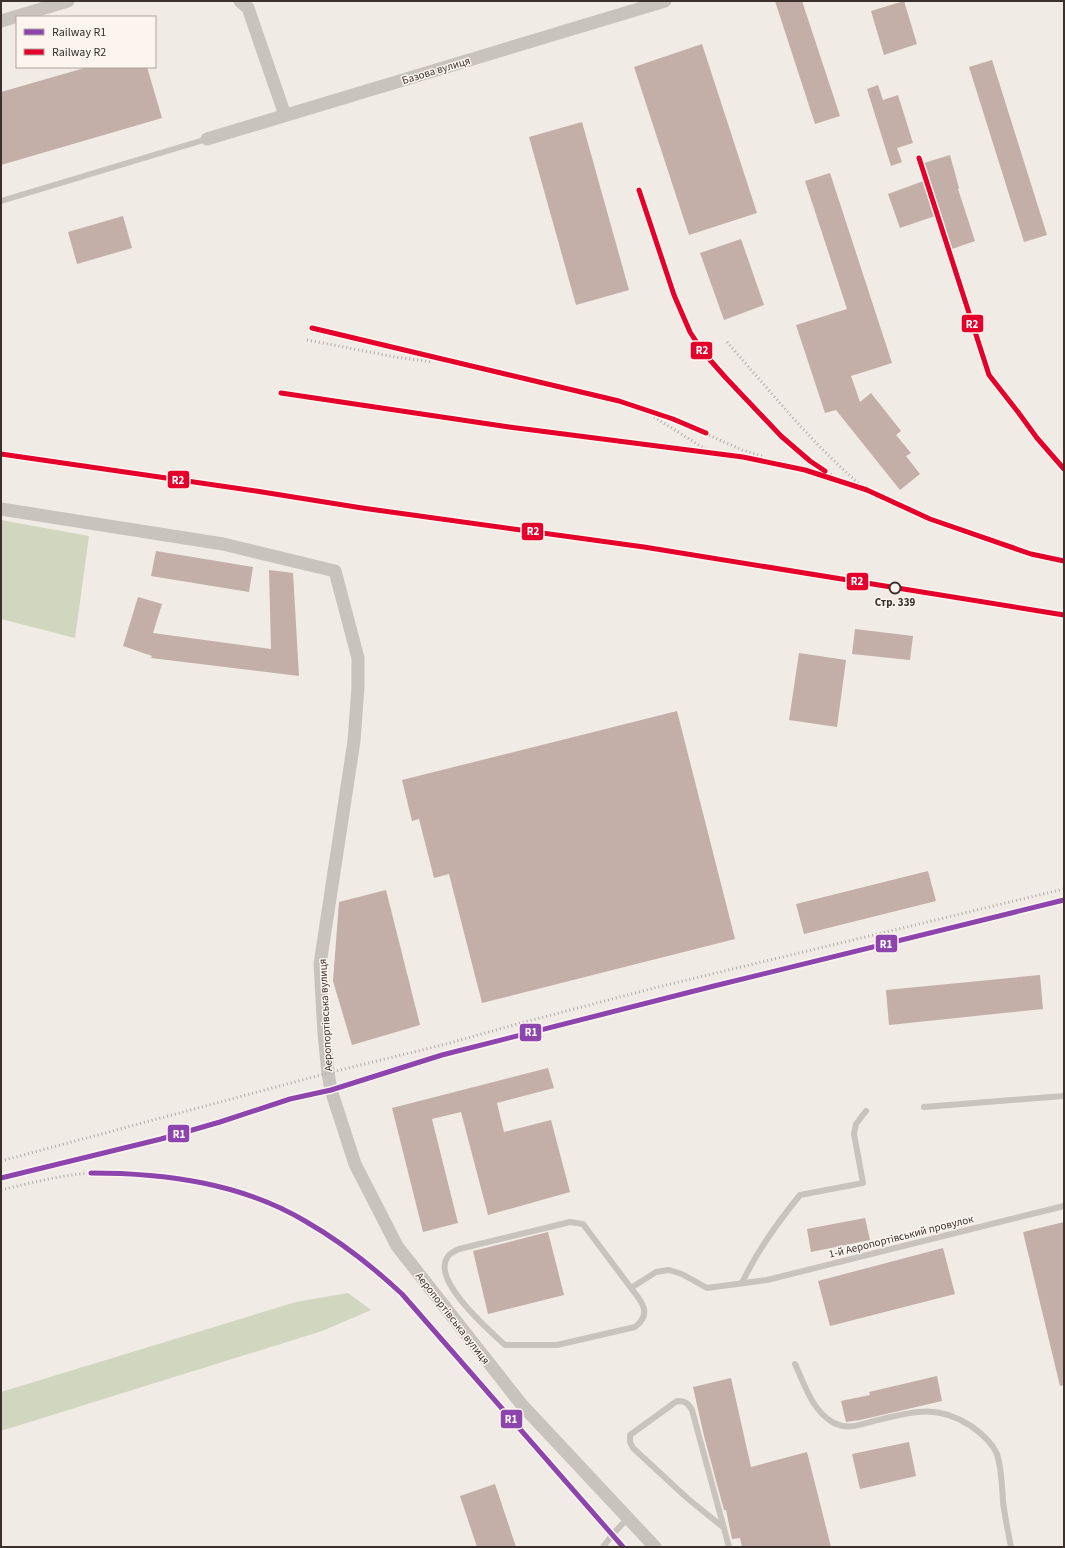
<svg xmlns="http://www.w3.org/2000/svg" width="1065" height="1548" font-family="'Source Sans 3',sans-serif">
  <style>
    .green { fill: #d1d6bf }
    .building { fill: #c3afa7 }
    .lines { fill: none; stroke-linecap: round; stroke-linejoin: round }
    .lane { stroke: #c9c3be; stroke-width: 6 }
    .street { stroke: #c9c3be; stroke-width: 13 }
    .rail { stroke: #b1aca8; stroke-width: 3; stroke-dasharray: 1 3; stroke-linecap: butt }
    .rail-1-casing { stroke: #fbf5ee; stroke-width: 8 }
    .rail-2-casing { stroke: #fbf5ee; stroke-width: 8 }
    .rail-1 { stroke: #8e44ad; stroke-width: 5 }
    .rail-2 { stroke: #e4002b; stroke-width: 5 }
    .stop-dot { fill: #fbf5ee; stroke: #3b302b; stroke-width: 2 }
    .labels { text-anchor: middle; stroke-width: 3; stroke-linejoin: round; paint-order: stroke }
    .street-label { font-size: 11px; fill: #3b302b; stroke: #fbf5ee }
    .stop-label { font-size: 11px; font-weight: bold; fill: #3b302b; stroke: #fbf5ee }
    .line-badge { stroke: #fbf5ee; stroke-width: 1.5 }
    .badge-label { font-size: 11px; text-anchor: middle; font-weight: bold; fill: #fff }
  </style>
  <rect width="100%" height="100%" fill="#f0ebe5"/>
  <g class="green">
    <path d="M1,520L89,536L75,638L1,619Z"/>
    <path d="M348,1293L371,1310L322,1331L1,1431V1392L296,1302Z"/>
  </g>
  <g class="building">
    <path d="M775,1H802L840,116L815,124Z"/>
    <path d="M904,1L917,44L884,55L871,11Z"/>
    <path d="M702,44L757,213L689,235L634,67Z"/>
    <path d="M992,60L1047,235L1024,242L969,67Z"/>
    <path d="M88,67H147L162,118L1,165V92Z"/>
    <path d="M878,85L883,100L898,95L913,143L897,148L902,162L891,166L867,89Z"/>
    <path d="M582,122L629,290L576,305L529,137Z"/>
    <path d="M950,155L959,188L958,189L975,241L952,249L941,214L900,228L888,194L929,179L924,163Z"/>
    <path d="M830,173L892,363L851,376L860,402L871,393L901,431L896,435L911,453L906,456L920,474L900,490L836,410L825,413L796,325L847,309L805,181Z"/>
    <path d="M123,216L132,248L77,264L68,232Z"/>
    <path d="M741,239L764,305L724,320L700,253Z"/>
    <path d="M156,551L253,567L249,592L151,576Z"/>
    <path d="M269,570L293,573L299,676L151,658L152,656L123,646L138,597L162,604L153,633L271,649Z"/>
    <path d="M855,629L913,636L910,660L852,654Z"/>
    <path d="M799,653L846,660L837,727L789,720Z"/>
    <path d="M677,711L735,939L482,1003L449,874L434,878L419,819L412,821L402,780Z"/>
    <path d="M928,871L936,901L804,934L796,904Z"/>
    <path d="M386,890L420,1025L352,1045L333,981L339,902Z"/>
    <path d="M1040,975L1043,1009L889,1025L886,990Z"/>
    <path d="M548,1068L554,1088L497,1103L504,1132L551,1120L570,1192L488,1215L461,1112L432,1119L458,1223L423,1232L392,1108Z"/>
    <path d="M865,1218L870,1240L811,1252L807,1229Z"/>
    <path d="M1064,1222V1385L1060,1386L1023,1232Z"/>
    <path d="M548,1232L564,1295L488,1314L473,1251Z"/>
    <path d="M943,1248L955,1294L830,1326L818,1281Z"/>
    <path d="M937,1376L942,1401L860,1420L846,1422L841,1401L870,1395L869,1392Z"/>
    <path d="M731,1378L751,1467L807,1452L831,1547H742L740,1538L732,1539L726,1510H724L704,1436L693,1387Z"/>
    <path d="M909,1442L916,1476L860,1489L852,1454Z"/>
    <path d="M495,1484L516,1547H477L460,1496Z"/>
  </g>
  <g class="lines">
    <g class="lane">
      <path d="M1,201L207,139"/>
      <path d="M924,1107L1064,1096"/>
      <path d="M742,1283C757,1251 777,1223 800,1195L863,1183L854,1134L856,1124L866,1111"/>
      <path d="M631,1288C641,1301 653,1313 635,1327L557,1345H505C490,1331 432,1281 447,1258C449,1253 455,1251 459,1249L570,1222L583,1224L631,1288L656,1272L669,1270L682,1274L707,1288L767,1280L1064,1206"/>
      <path d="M795,1364C805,1385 812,1411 834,1423C846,1429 857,1426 870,1422C908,1413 935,1402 971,1426C981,1433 992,1442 997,1454C1002,1470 1002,1486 1003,1502C1005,1517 1008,1532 1011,1547"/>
      <path d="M724,1528L687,1498L633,1448L630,1442V1435L677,1401C685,1401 688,1403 692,1410L729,1547"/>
      <path d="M603,1547L612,1535L628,1518"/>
    </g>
    <g class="street">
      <path d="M240,1L248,8L285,115"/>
      <path d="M1,21L68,1"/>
      <path d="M207,139L665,1"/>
      <path d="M1,509L223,544L335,571L358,658V687L354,741L320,964L324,1034L328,1073L331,1090L355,1164L397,1246L522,1405L655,1547"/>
    </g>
    <g class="rail">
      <path d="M919,158L989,375L1018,412L1037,438L1064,469"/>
      <path d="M639,190L674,295L690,332L703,352L781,436L810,461L832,475"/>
      <path d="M312,328L619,401L673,419L742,450L765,457"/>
      <path d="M307,340L395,357L433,362"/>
      <path d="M727,342C771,392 813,445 864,488"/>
      <path d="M281,393L509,427L743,457L805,470L867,490L930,519L1031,554L1064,561"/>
      <path d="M654,417L710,452"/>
      <path d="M1,1161L328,1073L446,1044L521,1023L654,988L1064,889"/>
      <path d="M1,1178L161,1139L220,1122L290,1099L331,1090L442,1055L714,986L1064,900"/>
      <path d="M1,1190C31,1183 60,1175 91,1173C163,1170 242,1184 305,1220C340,1241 372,1266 402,1294L623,1547"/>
    </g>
    <defs>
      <g id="rail-1">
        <path d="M91,1173C165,1173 241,1183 305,1221C340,1241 372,1266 402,1294L623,1547"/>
        <path d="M1,1178L161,1139L220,1122L290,1099L331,1090L442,1055L714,986L1064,900"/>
      </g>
      <g id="rail-2">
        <path d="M919,158L989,375L1018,412L1037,438L1064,469"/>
        <path d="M639,190L674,295L690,332L703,352L726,378L781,436L810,461L825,471"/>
        <path d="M312,328L619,401L673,419L706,433"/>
        <path d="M281,393L509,427L743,457L805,470L867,490L930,519L1031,554L1064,561"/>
        <path d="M1,454L256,491L362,508L644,547L1064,615"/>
      </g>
    </defs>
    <use href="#rail-1" class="rail-1-casing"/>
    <use href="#rail-2" class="rail-2-casing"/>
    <use href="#rail-1" class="rail-1"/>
    <use href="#rail-2" class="rail-2"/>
  </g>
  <circle class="stop-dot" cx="895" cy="588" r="5.5"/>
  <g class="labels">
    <g class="street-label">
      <text transform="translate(436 70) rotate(-17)" y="4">Базова вулиця</text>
      <text transform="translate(325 1015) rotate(-93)" y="4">Аеропортівська вулиця</text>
      <text transform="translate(901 1236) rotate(-14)" y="4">1-й Аеропортівський провулок</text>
      <text transform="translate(453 1318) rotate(52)" y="4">Аеропортівська вулиця</text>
    </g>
    <g class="stop-label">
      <text x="895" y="606">Стр. 339</text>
    </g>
  </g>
  <g class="line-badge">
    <rect x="961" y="314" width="23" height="19" rx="4" fill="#e4002b"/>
    <rect x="690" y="341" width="23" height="19" rx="4" fill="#e4002b"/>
    <rect x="167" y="470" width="23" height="19" rx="4" fill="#e4002b"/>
    <rect x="521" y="522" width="23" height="19" rx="4" fill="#e4002b"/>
    <rect x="846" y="572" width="23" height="19" rx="4" fill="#e4002b"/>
    <rect x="875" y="934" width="23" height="19" rx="4" fill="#8e44ad"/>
    <rect x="519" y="1023" width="23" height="19" rx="4" fill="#8e44ad"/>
    <rect x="167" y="1124" width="23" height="19" rx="4" fill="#8e44ad"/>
    <rect x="500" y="1409" width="23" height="20" rx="4" fill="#8e44ad"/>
  </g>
  <g class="badge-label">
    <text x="972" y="328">R2</text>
    <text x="702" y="354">R2</text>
    <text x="178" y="484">R2</text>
    <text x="533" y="535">R2</text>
    <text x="857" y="585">R2</text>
    <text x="886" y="948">R1</text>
    <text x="531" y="1036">R1</text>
    <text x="179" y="1138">R1</text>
    <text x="511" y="1423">R1</text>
  </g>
  <rect width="1065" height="1548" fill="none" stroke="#3b302b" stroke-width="4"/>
  <rect x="16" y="16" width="140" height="52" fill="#fbf5ee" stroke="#aea6a0"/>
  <rect x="24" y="29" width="20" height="6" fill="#8e44ad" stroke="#aea6a0"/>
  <text x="52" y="36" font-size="12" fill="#3b302b">Railway R1</text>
  <rect x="24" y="49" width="20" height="6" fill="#e4002b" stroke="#aea6a0"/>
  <text x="52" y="56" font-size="12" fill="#3b302b">Railway R2</text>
</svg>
